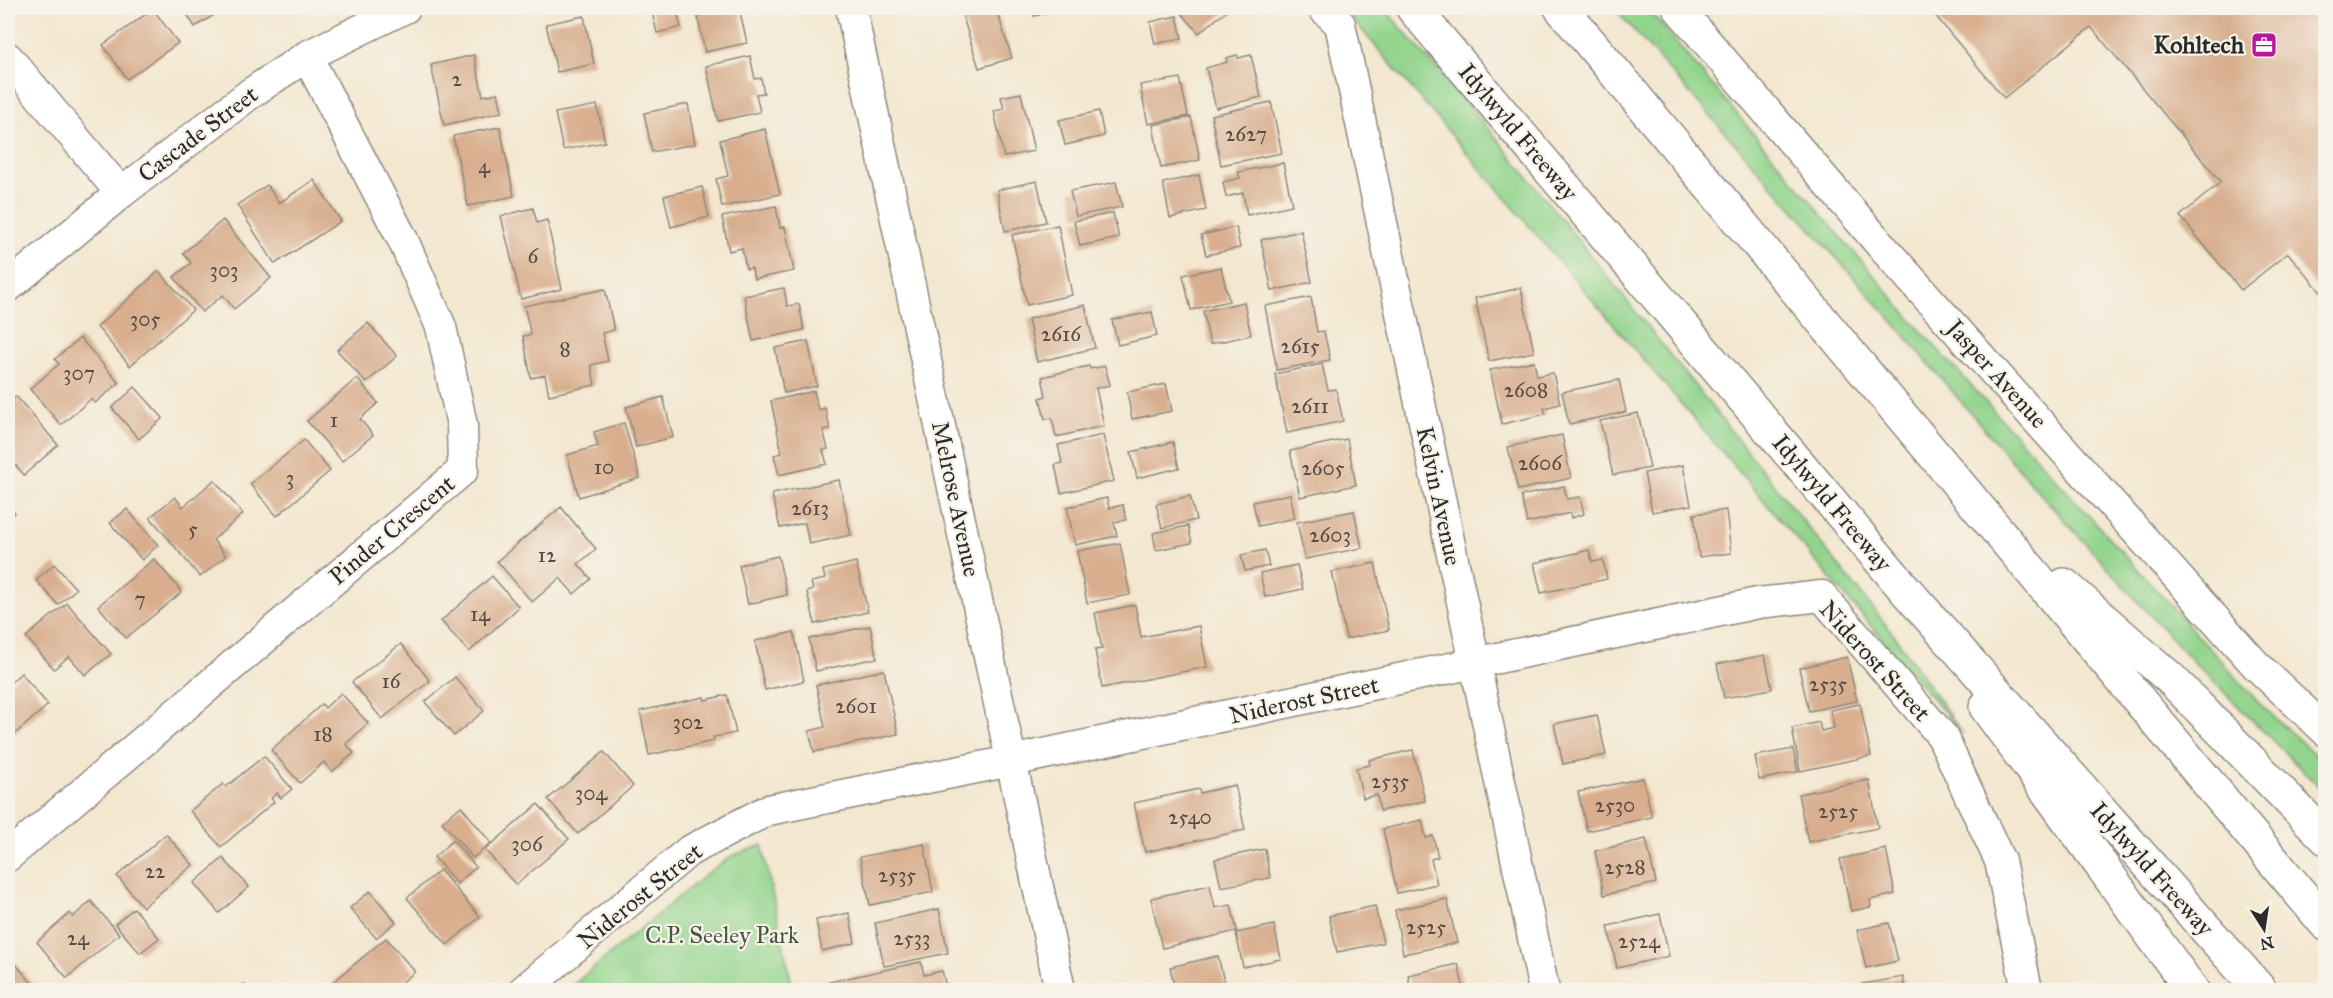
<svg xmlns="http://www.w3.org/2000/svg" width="2333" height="998" font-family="'IM FELL Great Primer',serif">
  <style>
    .green { fill: #92d48d; stroke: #5e805c; stroke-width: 1.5 }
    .building { fill: #d8ae8e }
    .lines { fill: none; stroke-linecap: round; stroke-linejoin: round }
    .minor-casing { stroke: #8f897e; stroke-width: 33 }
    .motorway-casing { stroke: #8f897e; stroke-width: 36 }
    .minor { stroke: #fff; stroke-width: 30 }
    .motorway { stroke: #fff; stroke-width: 33 }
    .labels { text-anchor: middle; stroke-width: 4.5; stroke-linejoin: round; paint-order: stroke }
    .number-label { font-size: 21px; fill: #564c44 }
    .poi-label { font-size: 24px; font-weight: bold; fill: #2b2b2b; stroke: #f7f3e8; text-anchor: end }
    .street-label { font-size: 24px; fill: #2b2b2b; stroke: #f7f3e8 }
    .park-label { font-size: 24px; fill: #455544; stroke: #f7f3e8 }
  </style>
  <rect width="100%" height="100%" fill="#f7f3e8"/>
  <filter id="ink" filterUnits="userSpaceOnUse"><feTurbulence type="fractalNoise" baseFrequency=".0167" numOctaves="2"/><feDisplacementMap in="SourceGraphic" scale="12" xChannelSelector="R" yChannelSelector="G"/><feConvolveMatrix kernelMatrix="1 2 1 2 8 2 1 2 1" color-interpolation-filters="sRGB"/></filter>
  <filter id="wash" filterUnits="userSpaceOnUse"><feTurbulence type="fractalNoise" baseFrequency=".008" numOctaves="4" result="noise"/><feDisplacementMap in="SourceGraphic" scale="24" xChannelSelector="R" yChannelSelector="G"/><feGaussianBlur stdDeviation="1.35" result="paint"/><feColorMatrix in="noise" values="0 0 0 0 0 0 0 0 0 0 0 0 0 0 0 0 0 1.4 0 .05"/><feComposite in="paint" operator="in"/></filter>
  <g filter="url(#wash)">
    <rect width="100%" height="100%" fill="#f3e7d0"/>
    <g class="green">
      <path d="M1343,8H1384L1499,141L1891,631L1963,734Z"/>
      <path d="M1614,8H1647L1915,324L2259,703L2325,764V793L2181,649L2026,478L1889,317Z"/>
      <path d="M762,845L793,990H567L710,871L732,856Z"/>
    </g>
    <g id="blocks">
      <g class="building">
        <path d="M183,8H225L195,27Z"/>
        <path d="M651,8H676L681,27L657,33Z"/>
        <path d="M696,8H739L747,43L705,52Z"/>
        <path d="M982,8H996L1012,58L979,68L962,14Z"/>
        <path d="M1033,8H1066L1034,16Z"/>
        <path d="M1177,8H1230L1199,33Z"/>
        <path d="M1929,8H2326V298L2288,253L2241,290L2180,216L2221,182L2091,27L2004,98Z"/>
        <path d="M153,9L178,43L127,79L103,45Z"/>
        <path d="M584,16L594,64L557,72L546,24Z"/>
        <path d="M1177,16L1182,38L1155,44L1150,22Z"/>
        <path d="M474,55L483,96L498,93L502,112L444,125L431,65Z"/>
        <path d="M1237,55L1238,58L1251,55L1261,97L1216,108L1206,68L1227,62L1226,58Z"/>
        <path d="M750,56L755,79L761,78L764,93L756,94L760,112L718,121L706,66Z"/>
        <path d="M1180,78L1188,116L1148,124L1140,85Z"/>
        <path d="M1021,93L1034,151L1004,157L994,111L1004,109L1001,97Z"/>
        <path d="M1271,102L1282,153L1221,165L1211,115Z"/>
        <path d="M688,104L695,144L652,152L644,113Z"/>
        <path d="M597,105L605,142L563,150L555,113Z"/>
        <path d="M1099,111L1104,136L1065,145L1059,120Z"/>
        <path d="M1191,117L1200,160L1161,168L1153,125Z"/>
        <path d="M500,127L514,196L468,206L453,136Z"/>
        <path d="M765,129L780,194L722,207L716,179L728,176L720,140Z"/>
        <path d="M1283,163L1292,205L1247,215L1243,193L1226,197L1223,182L1240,178L1238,172Z"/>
        <path d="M1199,175L1206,210L1170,218L1163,183Z"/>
        <path d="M314,180L341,221L275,264L237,205L267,185L279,203Z"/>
        <path d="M1037,181L1046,222L1005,231L997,190Z"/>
        <path d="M1116,182L1122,207L1076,216L1070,191Z"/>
        <path d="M702,187L709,217L671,227L664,196Z"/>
        <path d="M776,206L780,228L785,227L794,271L754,279L752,268L746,269L742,248L729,251L722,217Z"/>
        <path d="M533,208L537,223L547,220L562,289L521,299L501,216Z"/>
        <path d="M1113,213L1119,238L1080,246L1074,221Z"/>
        <path d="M223,220L271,278L234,309L223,295L202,312L174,277L191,263L183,253Z"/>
        <path d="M1058,225L1072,295L1027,305L1012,235Z"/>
        <path d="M1236,227L1240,248L1206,255L1201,235Z"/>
        <path d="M1301,231L1312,282L1272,291L1261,240Z"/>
        <path d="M1221,267L1229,301L1191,310L1183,275Z"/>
        <path d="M159,271L193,310L130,366L97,327Z"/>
        <path d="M784,288L787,306L799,304L804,330L753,341L744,296Z"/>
        <path d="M1521,288L1534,352L1489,361L1475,298Z"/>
        <path d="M605,289L614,330L602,333L608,361L591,365L595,385L549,395L545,375L531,378L523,336L531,335L524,306Z"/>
        <path d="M1311,297L1317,332L1324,331L1330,360L1277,370L1265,306Z"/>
        <path d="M1244,302L1251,335L1210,344L1203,311Z"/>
        <path d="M1085,305L1095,348L1037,362L1028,319Z"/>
        <path d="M1152,312L1157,336L1118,345L1112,320Z"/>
        <path d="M368,323L397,356L366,383L337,350Z"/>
        <path d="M80,338L119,383L95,403L91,399L61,425L30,389L59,364L55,359Z"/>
        <path d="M808,341L817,386L784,393L775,348Z"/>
        <path d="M1534,361L1537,376L1553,373L1560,404L1544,408L1546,414L1502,424L1490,370Z"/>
        <path d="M1322,364L1328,390L1336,389L1343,421L1287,433L1275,374Z"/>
        <path d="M1089,366L1090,369L1105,366L1110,385L1096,388L1104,426L1056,437L1052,418L1045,419L1040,398L1046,396L1042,377Z"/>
        <path d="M357,378L378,403L360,419L373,435L342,461L307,421Z"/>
        <path d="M1619,380L1626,412L1569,424L1562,392Z"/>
        <path d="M1166,384L1172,411L1132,419L1127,392Z"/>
        <path d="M135,387L163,418L139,439L112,408Z"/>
        <path d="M814,391L818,410L825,408L830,429L823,430L828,449L823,450L827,464L779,475L774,455L782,453L771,401Z"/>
        <path d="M16,396L58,445L24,475L12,461L8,465V404Z"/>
        <path d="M663,397L673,437L636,447L626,407Z"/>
        <path d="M1638,413L1650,468L1613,475L1600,421Z"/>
        <path d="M624,423L640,478L579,497L567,455L598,446L594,432Z"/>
        <path d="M1103,435L1114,481L1061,493L1055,465L1062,463L1058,445Z"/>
        <path d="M1562,435L1571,478L1518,490L1508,447Z"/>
        <path d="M1347,439L1356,485L1300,497L1290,451Z"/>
        <path d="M304,440L330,471L277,516L250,484Z"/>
        <path d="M1173,442L1179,468L1137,478L1131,452Z"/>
        <path d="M1683,465L1691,505L1652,512L1644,473Z"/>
        <path d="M214,480L243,514L213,540L226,556L200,577L150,517L175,497L183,507Z"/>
        <path d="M839,480L851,535L809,544L805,523L780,528L772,494Z"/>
        <path d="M1564,486L1567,499L1580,497L1584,514L1571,518L1570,513L1527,523L1521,496Z"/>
        <path d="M1290,494L1295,518L1258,526L1253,502Z"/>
        <path d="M1190,496L1196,520L1162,528L1156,504Z"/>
        <path d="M1107,498L1109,508L1123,505L1126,520L1114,522L1117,536L1075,545L1067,507Z"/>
        <path d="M8,504L15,513L8,519Z"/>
        <path d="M561,507L596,549L578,564L591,579L574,594L560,578L532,602L497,561Z"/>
        <path d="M127,509L158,545L142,560L110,523Z"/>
        <path d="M1726,510L1731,553L1699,557L1694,514Z"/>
        <path d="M1354,511L1362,548L1305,559L1297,522Z"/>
        <path d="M1188,526L1192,543L1156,550L1153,533Z"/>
        <path d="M1120,543L1130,595L1087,603L1077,551Z"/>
        <path d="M1265,550L1269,566L1245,571L1241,555Z"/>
        <path d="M1589,550L1592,562L1603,560L1607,579L1541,593L1534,563Z"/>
        <path d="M778,556L787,595L748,604L739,565Z"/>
        <path d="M154,559L182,592L126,638L98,606Z"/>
        <path d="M856,562L868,612L815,624L807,592L813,590L811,582L825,579L823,570Z"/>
        <path d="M1375,563L1389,630L1346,639L1332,572Z"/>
        <path d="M54,564L76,589L58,605L36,580Z"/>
        <path d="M1297,565L1303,589L1265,597L1260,573Z"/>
        <path d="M492,576L519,607L469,652L441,621Z"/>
        <path d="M67,603L111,654L85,675L69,656L54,669L26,637Z"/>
        <path d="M1135,605L1141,637L1199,626L1207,667L1102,688L1095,650L1102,649L1095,613Z"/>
        <path d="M870,626L877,658L816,671L809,639Z"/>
        <path d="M794,632L804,681L765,690L755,641Z"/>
        <path d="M401,644L430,681L382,719L352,682Z"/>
        <path d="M1765,655L1772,689L1724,698L1717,664Z"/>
        <path d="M1847,657L1857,701L1809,711L1799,668Z"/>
        <path d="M884,670L898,734L814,752L809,731L825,727L816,685Z"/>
        <path d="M21,673L48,705L8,740V685Z"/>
        <path d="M455,677L484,711L454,736L425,702Z"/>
        <path d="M341,693L368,723L346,744L354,753L332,772L324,762L300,783L271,750L322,704L325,708Z"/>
        <path d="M727,695L736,733L713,737L714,741L649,755L640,711L704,697L705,700Z"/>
        <path d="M1860,704L1871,756L1800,771L1792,728L1819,722L1821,731L1834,728L1830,710Z"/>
        <path d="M1597,715L1606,755L1563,764L1554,724Z"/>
        <path d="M1793,749L1798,772L1759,780L1755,756Z"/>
        <path d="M1413,750L1425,801L1380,811L1377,795L1363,798L1356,768L1370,765L1369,760Z"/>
        <path d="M604,752L633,786L578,834L548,799Z"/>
        <path d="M264,756L292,789L281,798L277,793L271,798L274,802L221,847L190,811L223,784L226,787Z"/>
        <path d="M1643,778L1652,817L1587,831L1578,792Z"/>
        <path d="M1869,780L1878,828L1808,842L1798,794Z"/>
        <path d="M1235,785L1245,830L1145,852L1134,803L1199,789L1200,793Z"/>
        <path d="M538,804L569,839L516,885L485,850Z"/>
        <path d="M461,806L491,843L473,858L442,822Z"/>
        <path d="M1422,820L1426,838L1433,836L1438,857L1431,859L1437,884L1397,893L1383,829Z"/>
        <path d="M166,834L193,865L143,907L117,876Z"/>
        <path d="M1646,839L1656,883L1604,895L1595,851Z"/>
        <path d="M453,840L476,867L457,884L434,857Z"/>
        <path d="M924,844L933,892L870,905L860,857Z"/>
        <path d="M1265,849L1270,878L1221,887L1215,859Z"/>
        <path d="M1886,849L1895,894L1870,900L1871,907L1851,911L1840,859Z"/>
        <path d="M223,858L249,887L219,913L194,883Z"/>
        <path d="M440,870L480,917L447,945L407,898Z"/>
        <path d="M1210,885L1215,908L1231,905L1237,931L1162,948L1151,898Z"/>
        <path d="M370,891L396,922L376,938L350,908Z"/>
        <path d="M1447,899L1457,943L1403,954L1395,910Z"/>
        <path d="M91,901L119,934L67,978L37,942L70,913L73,917Z"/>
        <path d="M1375,906L1383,943L1337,952L1329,916Z"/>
        <path d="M134,908L159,938L140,953L115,924Z"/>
        <path d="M939,909L948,953L884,966L875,923Z"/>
        <path d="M849,913L855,943L822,951L816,920Z"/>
        <path d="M1660,914L1669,956L1617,968L1608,926Z"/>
        <path d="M1889,923L1898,961L1866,968L1857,930Z"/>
        <path d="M1274,925L1281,959L1243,967L1236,933Z"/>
        <path d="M386,938L415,972L392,990H338L332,983Z"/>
        <path d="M1218,956L1226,990H1175L1170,967Z"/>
        <path d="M13,961L38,990H8V965Z"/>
        <path d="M921,962L924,975L942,971L947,990H831L829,982Z"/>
        <path d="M1458,964L1464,990H1411L1408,975Z"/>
        <path d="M1903,977L1905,990H1864L1862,984Z"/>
        <path d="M244,984L249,990H236Z"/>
      </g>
    </g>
  </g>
  <g filter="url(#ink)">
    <use href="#blocks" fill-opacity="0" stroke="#8f897e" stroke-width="1.5"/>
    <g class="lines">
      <defs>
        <g id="minor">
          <path d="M851,8L1060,990"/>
          <path d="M1323,8L1340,24L1544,990"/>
          <path d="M1678,8L1885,250L2256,665L2326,731"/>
          <path d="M8,58L121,193"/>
          <path d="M8,287L121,193L251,93L307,56L405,8"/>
          <path d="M8,856L463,470L462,425L441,327L403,240L307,56"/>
          <path d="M524,990L689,851L768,810L1011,761L1758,603L1822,596L1942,736L2000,861L2027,990"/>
        </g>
        <g id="motorway">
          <path d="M1413,8L1909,594L2260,990"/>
          <path d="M1561,8L2326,924"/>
          <path d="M2064,585L2172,680L2326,838"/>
          <path d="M1986,707L2192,990"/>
        </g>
      </defs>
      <use href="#minor" class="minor-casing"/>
      <use href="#motorway" class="motorway-casing"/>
      <use href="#minor" class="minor"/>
      <use href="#motorway" class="motorway"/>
    </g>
  </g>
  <defs>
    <symbol id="office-square" viewBox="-11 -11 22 22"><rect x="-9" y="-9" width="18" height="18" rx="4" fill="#b5179e" stroke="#f7f3e8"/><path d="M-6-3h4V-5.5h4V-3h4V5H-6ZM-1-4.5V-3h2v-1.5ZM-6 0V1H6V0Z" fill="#fff"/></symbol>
  </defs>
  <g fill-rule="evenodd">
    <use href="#office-square" x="2249" y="30" width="30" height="30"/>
  </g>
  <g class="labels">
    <g class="number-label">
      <text x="457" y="86">2</text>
      <text x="1246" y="141">2627</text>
      <text x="484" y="173">4</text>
      <text x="533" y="263">6</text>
      <text x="224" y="277">303</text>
      <text x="145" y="326">305</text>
      <text x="1061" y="341">2616</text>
      <text x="1300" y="353">2615</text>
      <text x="565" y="356">8</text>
      <text x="79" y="380">307</text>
      <text x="1526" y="397">2608</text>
      <text x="1310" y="413">2611</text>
      <text x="334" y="427">1</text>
      <text x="1540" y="470">2606</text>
      <text x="604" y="474">10</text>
      <text x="1323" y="475">2605</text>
      <text x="290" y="485">3</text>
      <text x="810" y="515">2613</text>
      <text x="193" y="536">5</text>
      <text x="1330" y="542">2603</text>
      <text x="547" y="562">12</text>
      <text x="140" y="606">7</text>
      <text x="480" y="621">14</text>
      <text x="391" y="688">16</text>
      <text x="1828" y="691">2535</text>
      <text x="856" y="713">2601</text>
      <text x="688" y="729">302</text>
      <text x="323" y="741">18</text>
      <text x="1390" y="788">2535</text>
      <text x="591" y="800">304</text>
      <text x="1615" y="812">2530</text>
      <text x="1838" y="818">2525</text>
      <text x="1190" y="824">2540</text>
      <text x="527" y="851">306</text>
      <text x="1625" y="874">2528</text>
      <text x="155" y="878">22</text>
      <text x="897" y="882">2535</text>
      <text x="1426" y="934">2525</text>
      <text x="78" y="945">24</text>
      <text x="912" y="945">2533</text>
      <text x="1639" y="948">2524</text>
    </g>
    <g class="poi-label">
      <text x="2244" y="53">Kohltech</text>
    </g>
    <g class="street-label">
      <text transform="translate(1518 132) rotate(50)" y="8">Idylwyld Freeway</text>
      <text transform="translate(198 134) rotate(-37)" y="8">Cascade Street</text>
      <text transform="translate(1997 374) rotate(48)" y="8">Jasper Avenue</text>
      <text transform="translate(1439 496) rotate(78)" y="8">Kelvin Avenue</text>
      <text transform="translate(956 499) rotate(78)" y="8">Melrose Avenue</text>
      <text transform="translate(1832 503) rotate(50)" y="8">Idylwyld Freeway</text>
      <text transform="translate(392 530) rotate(-40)" y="8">Pinder Crescent</text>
      <text transform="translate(1875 661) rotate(48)" y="8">Niderost Street</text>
      <text transform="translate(1304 700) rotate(-12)" y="8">Niderost Street</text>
      <text transform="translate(2152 869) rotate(48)" y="8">Idylwyld Freeway</text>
      <text transform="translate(640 896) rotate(-39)" y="8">Niderost Street</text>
    </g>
    <g class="park-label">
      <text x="722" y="943">C.P. Seeley Park</text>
    </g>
  </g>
  <rect width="2333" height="998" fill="none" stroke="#f7f3e8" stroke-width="30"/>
  <g transform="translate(2264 929) rotate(168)" stroke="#f7f3e8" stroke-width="4.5" paint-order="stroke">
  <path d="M0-4.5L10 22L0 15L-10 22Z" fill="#2b2b2b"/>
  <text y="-9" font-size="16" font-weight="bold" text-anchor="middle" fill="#2b2b2b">N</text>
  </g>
</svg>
